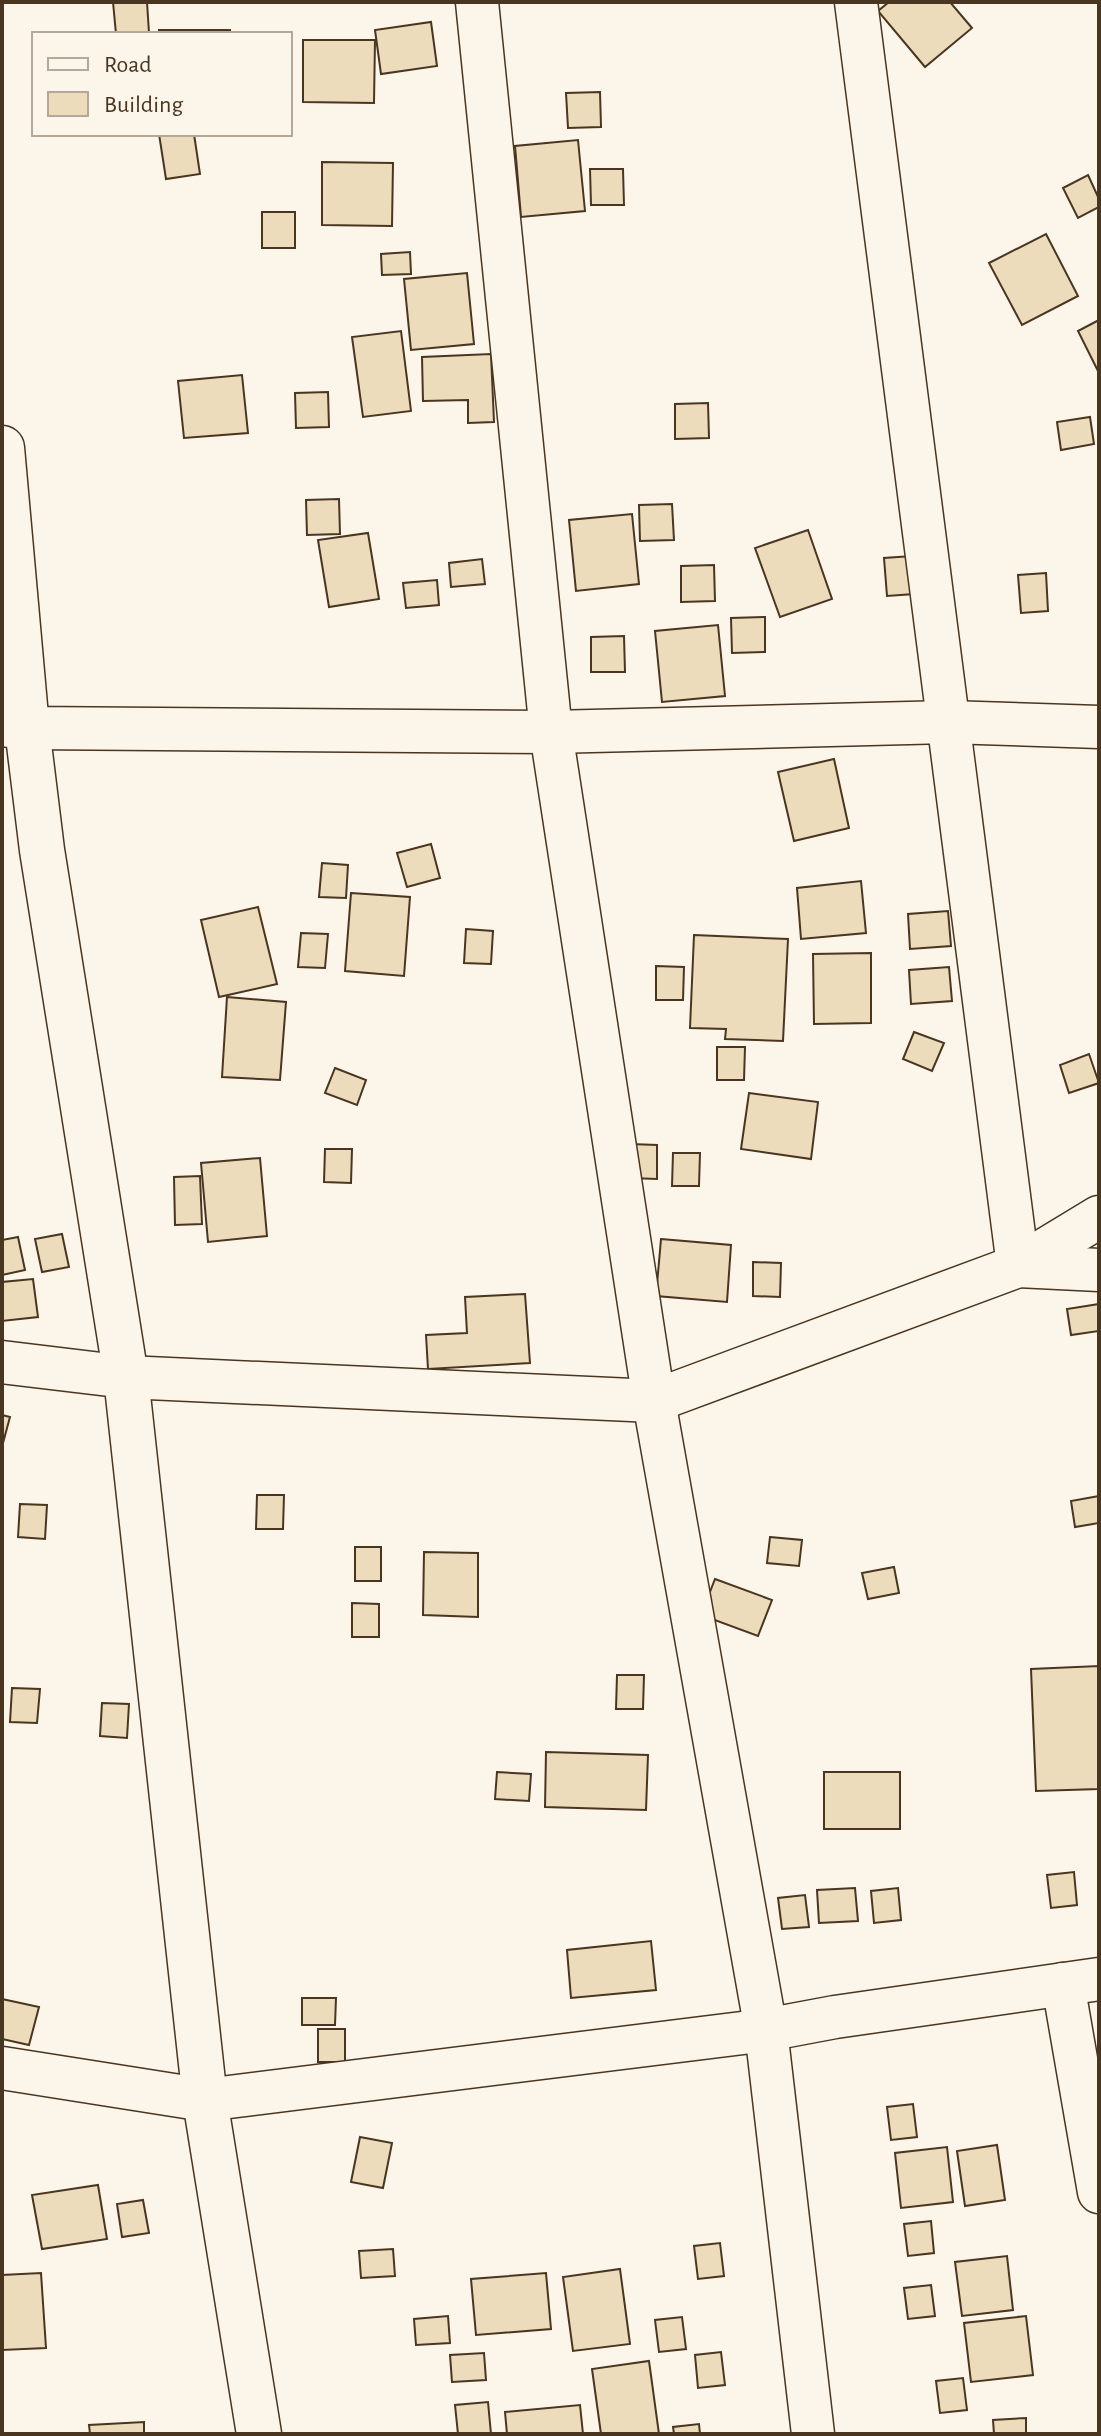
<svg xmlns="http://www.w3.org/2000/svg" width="1101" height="2436" font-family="'Alegreya Sans',sans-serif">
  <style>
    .building { fill: #ecdcbc; stroke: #4a3520; stroke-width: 2 }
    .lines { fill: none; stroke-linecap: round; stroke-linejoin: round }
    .minor-casing { stroke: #4a3520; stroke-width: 45 }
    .tertiary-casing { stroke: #4a3520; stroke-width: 47 }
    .minor { stroke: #fbf6e9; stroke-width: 42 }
    .tertiary { stroke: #fbf6e9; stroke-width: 44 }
  </style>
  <rect width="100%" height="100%" fill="#fbf6e9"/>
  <g class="building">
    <path d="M113,2H147L149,33L116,34Z"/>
    <path d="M889,2H950L972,28L925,67L878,11Z"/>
    <path d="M431,22L437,66L381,74L375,30Z"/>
    <rect x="159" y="30" width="71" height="4"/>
    <path d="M303,40H375L374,103L303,102Z"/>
    <path d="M600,92L601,127L568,128L566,93Z"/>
    <path d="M159,134H194L200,174L166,179Z"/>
    <path d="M578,140L585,211L521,217L515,146Z"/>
    <path d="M322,162L393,163L392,226L322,225Z"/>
    <path d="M590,169H623L624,205H591Z"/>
    <path d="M1088,175L1099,199V207L1078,218L1063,188Z"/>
    <rect x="262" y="212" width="33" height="36"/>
    <path d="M1046,234L1078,296L1022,325L989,263Z"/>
    <path d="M410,252L411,274L382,275L381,254Z"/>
    <path d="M467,273L474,344L411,350L404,279Z"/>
    <path d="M1099,320V373L1078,331Z"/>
    <path d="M401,331L411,411L363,417L352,337Z"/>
    <path d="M491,354L494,422L468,423V400L423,401L422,357Z"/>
    <path d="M242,375L248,433L184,438L178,381Z"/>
    <path d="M328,392L329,427L296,428L295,393Z"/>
    <path d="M708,403L709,438L675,439V404Z"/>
    <path d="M1090,417L1094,444L1061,450L1057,422Z"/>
    <path d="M339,499L340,534L307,535L306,500Z"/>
    <path d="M672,504L674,540L640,541L639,505Z"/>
    <path d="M632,514L639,584L576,591L569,520Z"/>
    <path d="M808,530L832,599L780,617L755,548Z"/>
    <path d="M368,533L379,599L329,607L318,540Z"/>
    <path d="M912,556L914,594L887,596L884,558Z"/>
    <path d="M482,559L485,584L451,587L449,563Z"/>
    <path d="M714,565L715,601L681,602V566Z"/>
    <path d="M1046,573L1048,611L1021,613L1018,575Z"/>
    <path d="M437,580L439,605L406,608L403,583Z"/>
    <path d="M765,617V652L732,653L731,618Z"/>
    <path d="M718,625L725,696L662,702L655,631Z"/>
    <path d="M624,636L625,672H591V637Z"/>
    <path d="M834,759L849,828L794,841L778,772Z"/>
    <path d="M431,844L440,878L407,887L397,853Z"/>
    <path d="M322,863L348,865L346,898L319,897Z"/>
    <path d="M861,881L866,933L801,939L797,888Z"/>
    <path d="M351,893L410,897L404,976L345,971Z"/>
    <path d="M258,907L277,984L219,997L201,920Z"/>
    <path d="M948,911L951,946L910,949L908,914Z"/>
    <path d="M466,929L493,931L491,964L464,963Z"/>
    <path d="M301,933L328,934L325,968L298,967Z"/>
    <path d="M694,935L788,939L783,1041L725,1039L726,1029L690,1028Z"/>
    <path d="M871,953V1023L814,1024L813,954Z"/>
    <path d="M656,966L684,967L683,1000H656Z"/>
    <path d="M949,967L952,1001L911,1004L909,970Z"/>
    <path d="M227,997L286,1002L280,1080L222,1077Z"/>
    <path d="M914,1032L944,1043L932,1071L903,1059Z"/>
    <path d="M717,1047H745L744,1080H717Z"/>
    <path d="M1089,1054L1099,1083L1069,1093L1060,1065Z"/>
    <path d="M335,1068L366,1080L357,1105L325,1093Z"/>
    <path d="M749,1093L818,1102L811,1159L741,1149Z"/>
    <path d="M630,1144L657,1145V1179L630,1178Z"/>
    <path d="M325,1149H352L351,1183L324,1182Z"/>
    <path d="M673,1153H700L699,1186H672Z"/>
    <path d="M260,1158L267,1236L208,1242L201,1163Z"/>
    <path d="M200,1176L202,1224L175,1225L174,1177Z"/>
    <path d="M62,1234L69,1267L42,1272L35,1239Z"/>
    <path d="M18,1237L25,1270L2,1275V1240Z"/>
    <path d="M661,1239L731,1245L727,1302L656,1296Z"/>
    <path d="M753,1262L781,1263L780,1297L753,1296Z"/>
    <path d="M33,1279L38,1317L2,1321V1282Z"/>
    <path d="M525,1294L530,1363L428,1369L426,1335L467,1333L465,1297Z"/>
    <path d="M1099,1304V1331L1071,1335L1067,1309Z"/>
    <path d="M2,1415L10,1417L3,1443H2Z"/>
    <path d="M257,1495H284L283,1529H256Z"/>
    <path d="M1099,1496V1523L1075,1527L1071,1501Z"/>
    <path d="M20,1504L47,1505L45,1539L18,1537Z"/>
    <path d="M770,1537L802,1540L799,1566L767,1563Z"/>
    <rect x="355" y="1547" width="26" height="34"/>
    <path d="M424,1552L478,1553V1617L423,1615Z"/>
    <path d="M894,1567L899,1593L868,1599L862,1573Z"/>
    <path d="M715,1579L772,1600L758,1636L701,1615Z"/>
    <path d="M352,1603L379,1604V1637H352Z"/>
    <path d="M1099,1666V1789L1036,1791L1031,1669Z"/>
    <path d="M617,1675H644L643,1709H616Z"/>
    <path d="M12,1688L40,1689L37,1723L10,1722Z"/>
    <path d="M102,1703L129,1704L127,1738L100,1736Z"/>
    <path d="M546,1752L648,1755L646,1810L545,1807Z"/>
    <path d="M497,1772L531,1774L529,1801L495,1799Z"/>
    <rect x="824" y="1772" width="76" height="57"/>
    <path d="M1074,1872L1077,1905L1051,1908L1047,1875Z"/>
    <path d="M855,1888L858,1921L819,1923L817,1890Z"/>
    <path d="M898,1888L901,1920L874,1923L871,1891Z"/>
    <path d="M805,1895L809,1927L782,1929L778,1898Z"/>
    <path d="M651,1941L656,1990L571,1998L567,1950Z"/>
    <path d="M302,1998H336L335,2025H302Z"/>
    <path d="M2,1999L39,2007L29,2045L2,2039Z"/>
    <rect x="318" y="2029" width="27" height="33"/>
    <path d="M913,2104L917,2137L891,2140L887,2107Z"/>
    <path d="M360,2137L392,2143L383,2188L351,2182Z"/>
    <path d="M997,2145L1005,2200L965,2206L957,2151Z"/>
    <path d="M947,2147L953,2202L901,2208L895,2153Z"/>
    <path d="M98,2185L107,2239L42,2249L32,2195Z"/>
    <path d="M143,2200L149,2233L122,2237L117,2204Z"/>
    <path d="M931,2221L934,2253L908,2256L904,2224Z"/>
    <path d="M720,2243L724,2276L698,2279L694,2246Z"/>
    <path d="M393,2249L395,2276L361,2278L359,2251Z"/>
    <path d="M1007,2256L1013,2310L962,2316L955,2262Z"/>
    <path d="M620,2269L630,2344L573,2351L563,2277Z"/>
    <path d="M41,2273L46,2348L2,2350V2275Z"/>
    <path d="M546,2273L551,2329L476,2335L471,2279Z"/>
    <path d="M931,2285L935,2316L908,2319L904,2288Z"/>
    <path d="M448,2316L450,2343L416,2345L414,2319Z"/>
    <path d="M1026,2316L1033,2375L971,2382L964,2323Z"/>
    <path d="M682,2317L686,2349L659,2352L655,2320Z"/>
    <path d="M721,2352L725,2385L698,2388L695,2355Z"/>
    <path d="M484,2353L486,2380L452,2382L450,2355Z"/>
    <path d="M649,2361L659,2434H601L592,2369Z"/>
    <path d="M963,2378L967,2410L940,2413L936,2381Z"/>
    <path d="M488,2402L491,2434H458L455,2405Z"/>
    <path d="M580,2405L583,2434H507L505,2412Z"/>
    <path d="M1026,2418V2434H994L993,2420Z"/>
    <path d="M144,2422V2434H90L89,2425Z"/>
    <path d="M699,2424L700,2434H674L673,2427Z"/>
  </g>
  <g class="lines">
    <defs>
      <g id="minor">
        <path d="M477,2L551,732L654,1401L766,2030L813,2434"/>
        <path d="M856,2L1018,1266L1099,1270"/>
        <path d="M2,725L27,728L551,732L948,722L1099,727"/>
        <path d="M2,1362L126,1377L654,1401L1018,1266L1099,1217"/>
        <path d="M1063,1984L1099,2192"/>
        <path d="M2,2068L205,2100L766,2030L835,2017L1099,1979"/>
      </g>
      <path id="tertiary" d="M2,448L27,728L42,850L126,1377L205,2100L259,2434"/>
    </defs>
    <use href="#minor" class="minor-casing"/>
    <use href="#tertiary" class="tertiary-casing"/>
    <use href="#minor" class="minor"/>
    <use href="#tertiary" class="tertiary"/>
  </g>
  <rect width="1101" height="2436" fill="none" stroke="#4a3520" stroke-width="8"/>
  <rect x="32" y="32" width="260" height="104" fill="#fbf6e9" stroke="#b4a999" stroke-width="2"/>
  <rect x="48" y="58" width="40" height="12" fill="#fbf6e9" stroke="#b4a999" stroke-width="2"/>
  <text x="104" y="72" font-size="24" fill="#4a3520">Road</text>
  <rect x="48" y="92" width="40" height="24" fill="#ecdcbc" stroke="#b4a999" stroke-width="2"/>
  <text x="104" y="112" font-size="24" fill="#4a3520">Building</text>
</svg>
